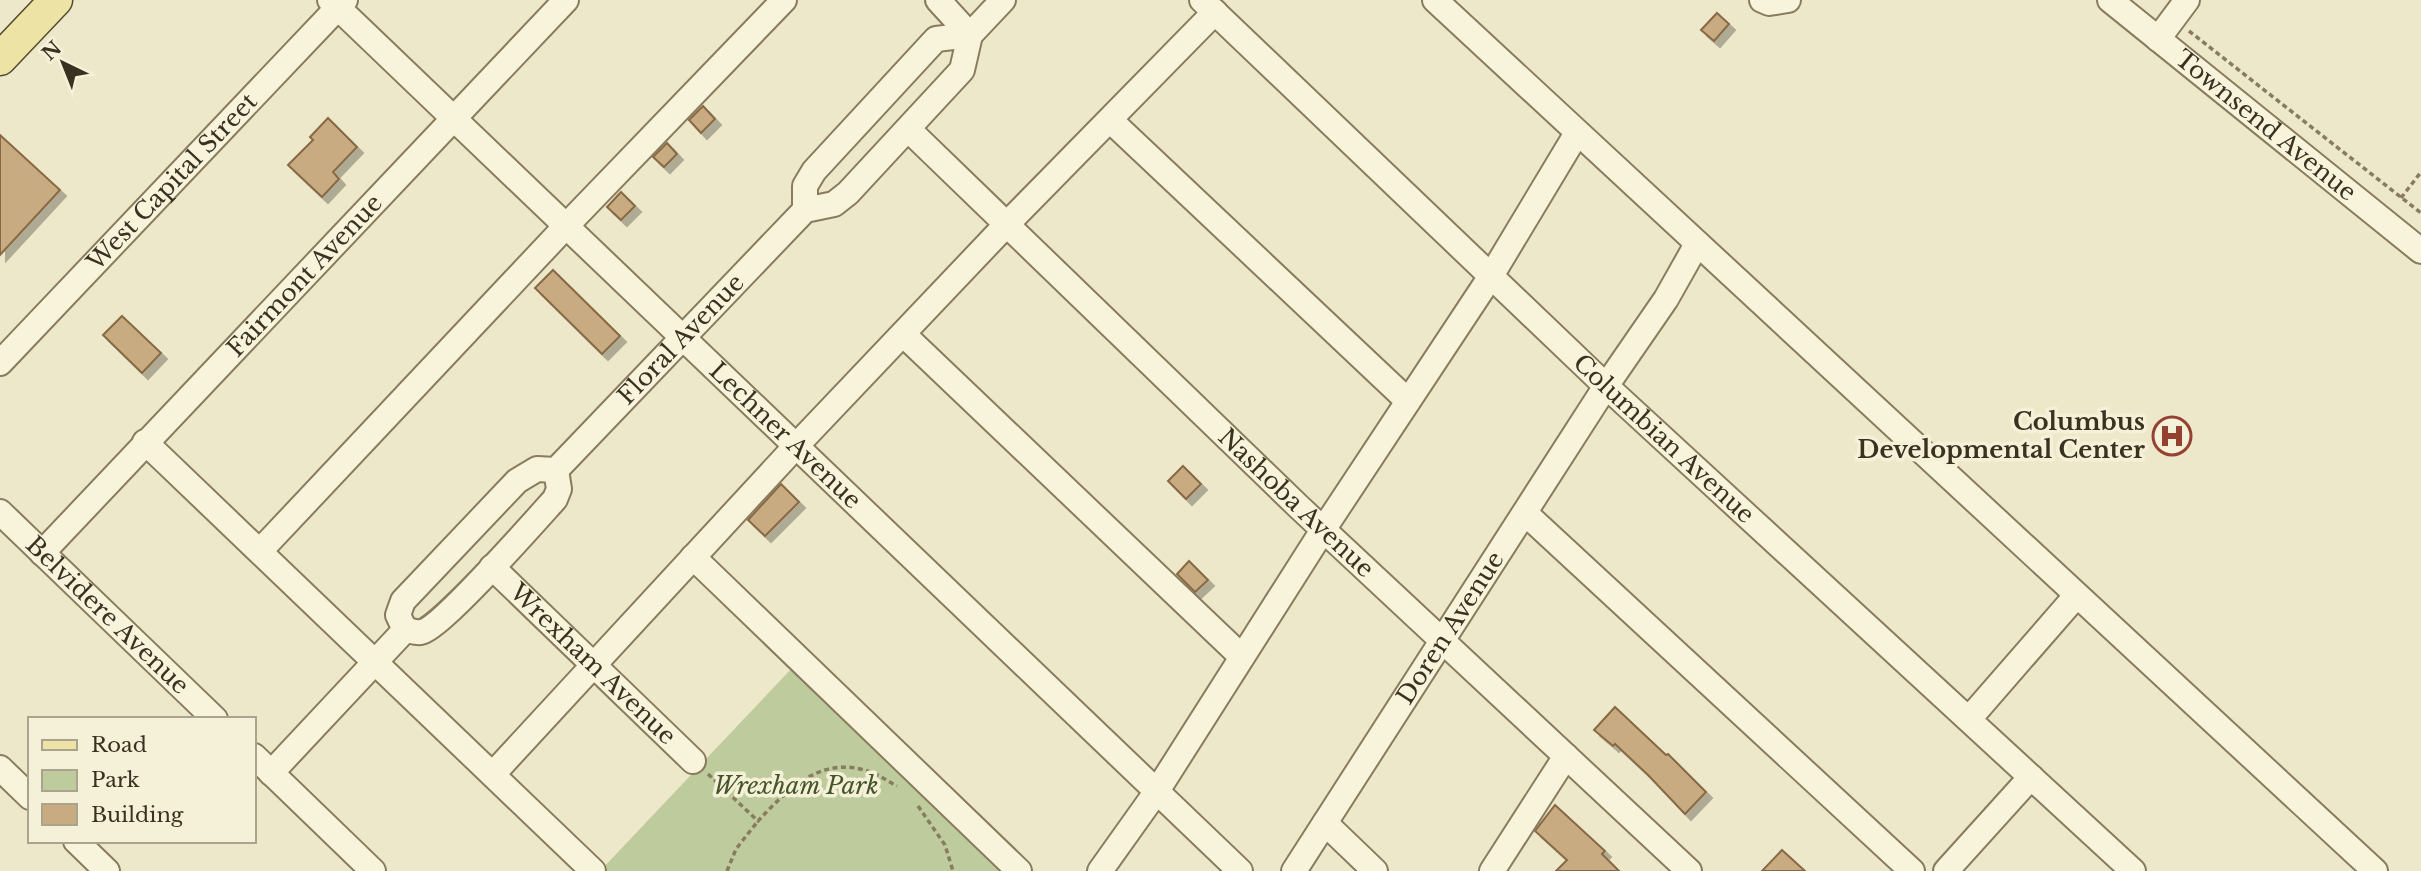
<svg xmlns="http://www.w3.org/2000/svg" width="2421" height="871" font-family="'Libre Baskerville',serif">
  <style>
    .green { fill: #becb9d }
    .building { fill: #c9ab81; stroke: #876a45; stroke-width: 2; filter: url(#shadow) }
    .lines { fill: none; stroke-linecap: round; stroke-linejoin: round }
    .minor-casing { stroke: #897c5e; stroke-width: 28 }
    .major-casing { stroke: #574a32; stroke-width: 35 }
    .path { stroke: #897c5e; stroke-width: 3.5; stroke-dasharray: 5 3.5; stroke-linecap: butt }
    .minor { stroke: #f8f4dc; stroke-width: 24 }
    .major { stroke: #ede3a4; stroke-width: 32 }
    .labels { text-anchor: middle; stroke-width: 7; stroke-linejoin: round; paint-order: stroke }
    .street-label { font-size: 24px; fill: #3a3121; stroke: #f5f1d8 }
    .poi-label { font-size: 24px; font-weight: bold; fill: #3a3121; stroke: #f5f1d8; text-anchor: end }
    .park-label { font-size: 24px; font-style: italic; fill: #435529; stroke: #f5f1d8 }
  </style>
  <defs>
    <filter id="shadow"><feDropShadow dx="6" dy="6" stdDeviation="0" flood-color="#0004"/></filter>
  </defs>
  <rect width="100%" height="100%" fill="#ede8c9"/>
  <path class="green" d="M794,666L1006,871H605L602,869Z"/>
  <g class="building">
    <path d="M1717,13L1729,24L1714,41L1701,30Z"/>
    <path d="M703,106L715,119L701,133L689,120Z"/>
    <path d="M328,118L357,147L333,172L339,179L322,197L288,165L313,140L310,137Z"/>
    <path d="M0,135L60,190L0,255Z"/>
    <path d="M667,143L677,154L664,167L653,157Z"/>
    <path d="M621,192L635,206L621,220L607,207Z"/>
    <path d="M553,270L620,336L602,354L535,288Z"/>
    <path d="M122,316L161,353L142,373L103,335Z"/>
    <path d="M1183,466L1201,484L1186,499L1168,481Z"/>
    <path d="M781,484L799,502L765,536L748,520Z"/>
    <path d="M1189,561L1208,580L1195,592L1177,574Z"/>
    <path d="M1615,707L1666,755L1668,754L1706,792L1685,814L1648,775L1615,744L1613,746L1594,730Z"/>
    <path d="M1555,805L1605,851L1602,854L1619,871H1556L1567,860L1535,831Z"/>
    <path d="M1782,850L1805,871H1762Z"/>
  </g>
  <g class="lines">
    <defs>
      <g id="minor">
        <path id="s1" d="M330,0L1240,871"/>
        <path d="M938,0L970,35"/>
        <path id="s2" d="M1202,0L1606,386L2133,871"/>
        <path d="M1435,0L2375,871"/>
        <path d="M1762,0L1769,3L1788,0"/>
        <path id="s3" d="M2110,0L2421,251"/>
        <path d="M2158,39L2187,0"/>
        <path d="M1110,120L1408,401"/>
        <path id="s4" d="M908,129L1299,507L1689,871"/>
        <path d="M805,210V186L814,171L936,39L970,35"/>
        <path d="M903,334L1242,657"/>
        <path id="s5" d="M0,363L345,0"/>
        <path d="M145,442L593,871"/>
        <path id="s6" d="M0,512L215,719"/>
        <path d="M1525,513L1912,871"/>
        <path d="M260,551L567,225L784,0"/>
        <path id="s7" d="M42,553L566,0"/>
        <path d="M693,557L1019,871"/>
        <path id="s8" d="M492,567L693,761"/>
        <path id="s9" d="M405,630L398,615L403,601L517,481L537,469L556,470L805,210L834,204L848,193L962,70L970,35L1003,0"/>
        <path d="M405,630C409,630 416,633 421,632C440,629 536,520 555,499L559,489L556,470"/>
        <path d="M1969,719L2076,596"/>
        <path d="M254,756L373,871"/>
        <path d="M0,768L30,797"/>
        <path d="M271,773L405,630"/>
        <path d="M493,774L796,446L1006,225L1215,12"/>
        <path d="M1325,823L1375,871"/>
        <path d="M76,841L107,871"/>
        <path d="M1100,871L1157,791L1323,530L1491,276L1577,133"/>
        <path id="s10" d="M1294,871L1606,386L1666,299L1697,244"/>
        <path d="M1492,871L1566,756"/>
        <path d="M1946,871L2031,777"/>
      </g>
      <path id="major" d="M0,59L56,0"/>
    </defs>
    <use href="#minor" class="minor-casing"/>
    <use href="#major" class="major-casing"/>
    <g class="path">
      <path d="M2189,31L2421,213"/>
      <path d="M2401,198L2421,172"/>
      <path d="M708,774L758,821C789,788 823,753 873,773C881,776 889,782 897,786"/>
      <path d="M918,806L945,845L953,871"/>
      <path d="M727,871L736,849L758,821"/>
    </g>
    <use href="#minor" class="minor"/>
    <use href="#major" class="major"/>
  </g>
  <defs>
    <symbol id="hospital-ring" viewBox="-11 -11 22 22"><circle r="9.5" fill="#f5f1d8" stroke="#954131" stroke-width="1.5"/><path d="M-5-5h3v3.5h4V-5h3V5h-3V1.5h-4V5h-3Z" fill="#954131"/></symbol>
  </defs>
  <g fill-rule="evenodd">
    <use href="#hospital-ring" x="2150" y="414" width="44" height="44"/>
  </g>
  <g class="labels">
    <g class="street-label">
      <text dy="8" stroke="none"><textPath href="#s3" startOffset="200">Townsend Avenue</textPath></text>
      <text dy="8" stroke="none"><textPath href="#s5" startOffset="250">West Capital Street</textPath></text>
      <text dy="8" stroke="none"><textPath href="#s7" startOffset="382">Fairmont Avenue</textPath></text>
      <text dy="8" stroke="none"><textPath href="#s9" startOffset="420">Floral Avenue</textPath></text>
      <text dy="8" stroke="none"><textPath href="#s1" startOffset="630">Lechner Avenue</textPath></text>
      <text dy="8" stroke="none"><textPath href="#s2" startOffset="637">Columbian Avenue</textPath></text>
      <text dy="8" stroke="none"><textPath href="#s4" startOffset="539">Nashoba Avenue</textPath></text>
      <text dy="8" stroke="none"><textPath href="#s6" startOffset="149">Belvidere Avenue</textPath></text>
      <text dy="8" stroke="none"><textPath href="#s10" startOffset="289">Doren Avenue</textPath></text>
      <text dy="8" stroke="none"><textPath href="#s8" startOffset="140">Wrexham Avenue</textPath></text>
    </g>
    <g class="poi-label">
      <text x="2145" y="430">Columbus<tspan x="2145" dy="28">Developmental Center</tspan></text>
    </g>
    <g class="park-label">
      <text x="796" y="794">Wrexham Park</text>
    </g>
  </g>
  <rect x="28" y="717" width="228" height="126" fill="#f5f1d8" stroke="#aaa48f" stroke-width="2"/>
  <rect x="42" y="740" width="35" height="10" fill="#ede3a4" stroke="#aaa48f" stroke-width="2"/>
  <text x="91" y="752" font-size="21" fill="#3a3121">Road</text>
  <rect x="42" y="770" width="35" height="21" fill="#becb9d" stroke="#aaa48f" stroke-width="2"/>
  <text x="91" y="787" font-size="21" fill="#3a3121">Park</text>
  <rect x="42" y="804" width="35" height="21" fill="#c9ab81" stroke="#aaa48f" stroke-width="2"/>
  <text x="91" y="822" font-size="21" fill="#3a3121">Building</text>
  <g transform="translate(63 63) rotate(317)" stroke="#f5f1d8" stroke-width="5" paint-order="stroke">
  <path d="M0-5L12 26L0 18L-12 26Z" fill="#3a3121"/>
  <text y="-10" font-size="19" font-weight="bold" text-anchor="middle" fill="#3a3121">N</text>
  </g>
</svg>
